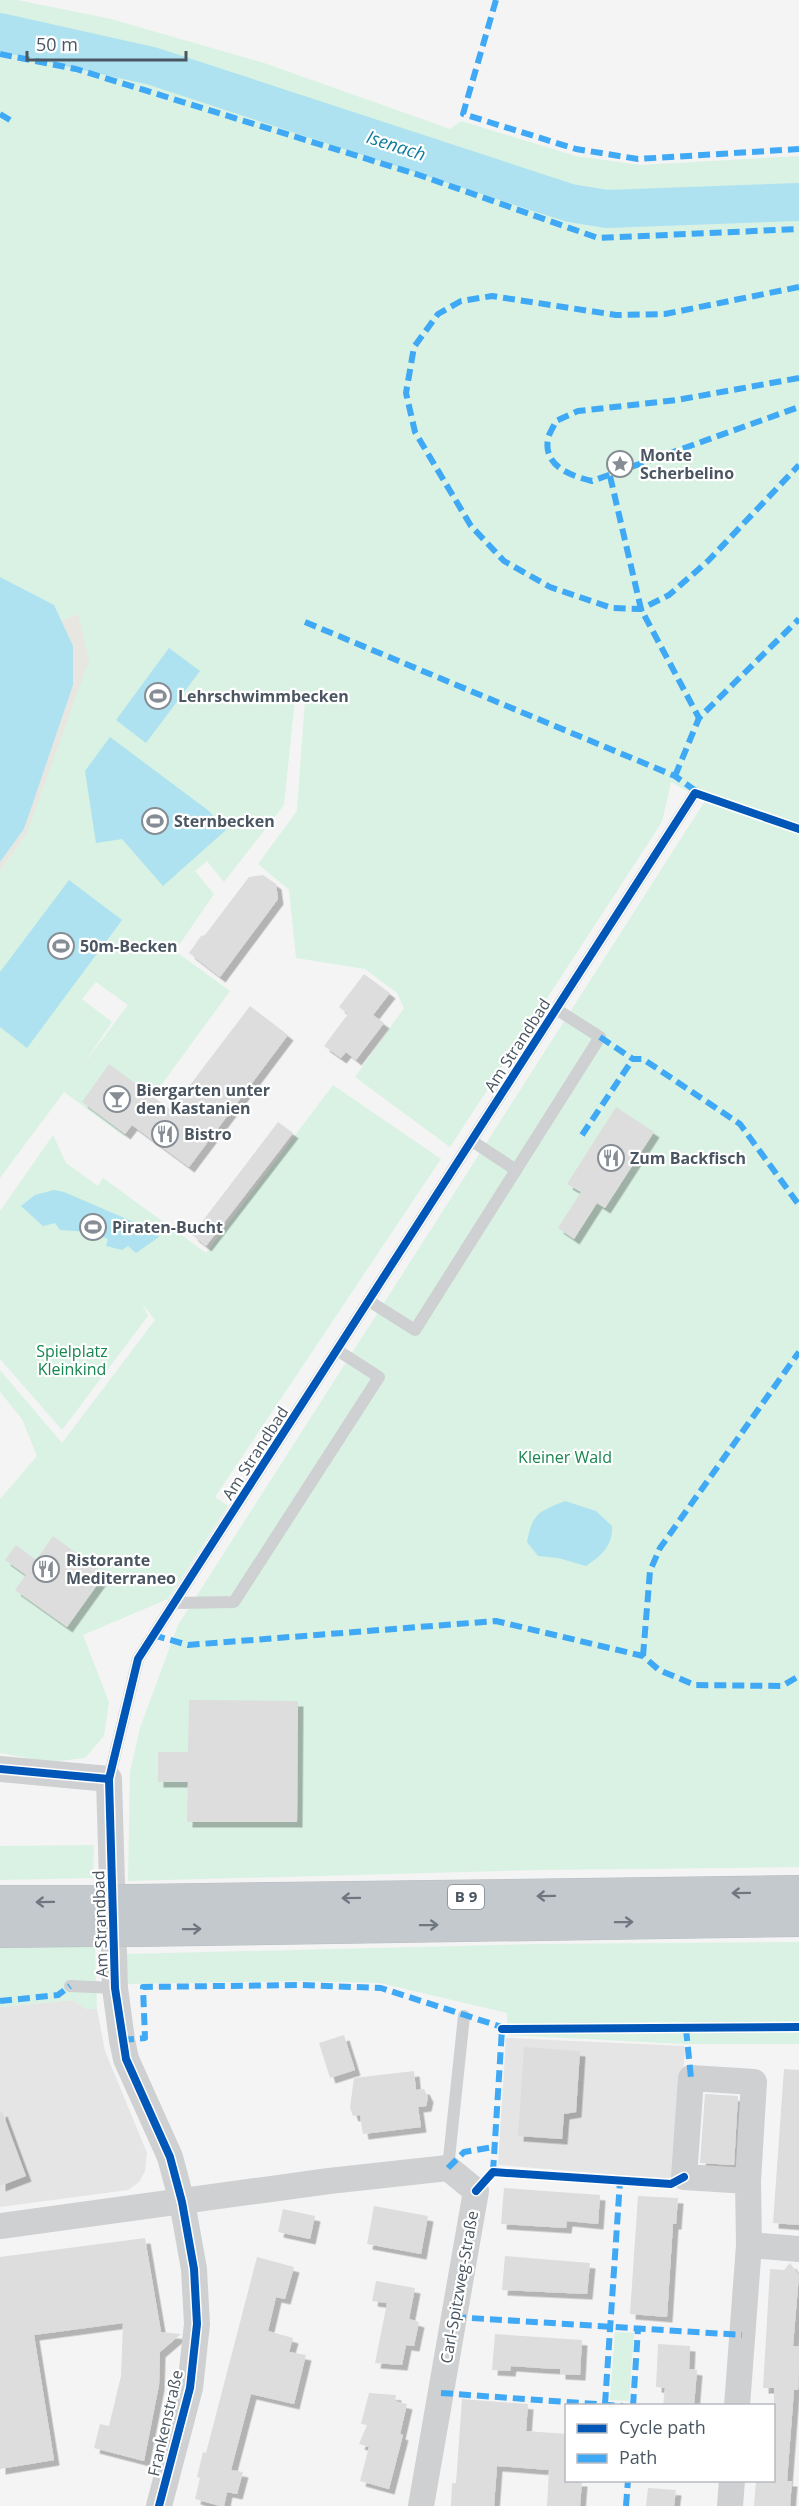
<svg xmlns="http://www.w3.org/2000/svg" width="799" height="2506" font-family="'Open Sans',sans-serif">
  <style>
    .education { fill: #e6e5e6 }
    .green { fill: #d9f2e3; fill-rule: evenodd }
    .sand { fill: #e7e6e1 }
    .water { fill: #aee2f0 }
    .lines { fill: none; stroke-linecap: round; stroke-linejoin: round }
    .river { stroke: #aee2f0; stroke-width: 38 }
    .building { fill: #ddddde; filter: url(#shadow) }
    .trunk-casing { stroke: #b9bec3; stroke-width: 34 }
    .service { stroke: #ced0d2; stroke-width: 12 }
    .minor { stroke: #ced0d2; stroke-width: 26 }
    .trunk { stroke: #c4c9cd; stroke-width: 33 }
    .trunk-bridge-casing { stroke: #b9bec3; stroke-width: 34; stroke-linecap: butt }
    .trunk-bridge { stroke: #c4c9cd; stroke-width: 33 }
    .quiet { stroke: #3fa9f5; stroke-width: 6; stroke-dasharray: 12 6; stroke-linecap: butt }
    .cycleway-casing { stroke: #fff; stroke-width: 11 }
    .cycleway { stroke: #0057b8; stroke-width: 8 }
    .oneway { stroke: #6f7881 }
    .labels { text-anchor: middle; stroke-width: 4.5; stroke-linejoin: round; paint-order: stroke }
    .shield { fill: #fff; stroke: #808990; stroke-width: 1.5 }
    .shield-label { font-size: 15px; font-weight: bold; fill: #4a5661 }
    .poi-label { font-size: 16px; font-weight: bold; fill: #4a5661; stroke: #fff; text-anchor: start }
    .street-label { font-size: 16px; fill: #4a5661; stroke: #fff }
    .park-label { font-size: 16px; fill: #17864f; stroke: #fff }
    .water-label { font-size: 18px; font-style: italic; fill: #0c7c9b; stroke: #fff }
  </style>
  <defs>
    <filter id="shadow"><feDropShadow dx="5.5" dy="5.5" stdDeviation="0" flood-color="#0004"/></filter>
  </defs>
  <rect width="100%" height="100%" fill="#f4f4f4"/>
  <g class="education">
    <path d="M73,2000L86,2009H97L105,2051L147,2153L145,2171L139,2182L128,2190L0,2207V2007Z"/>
    <path d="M506,2038L685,2046L677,2175L666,2179L498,2165Z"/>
  </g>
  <g class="green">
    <path d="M0,0H17L111,19L264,63L450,129L461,121L576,156L640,165L799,156V1867L539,1870L128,1881L130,1772L140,1728L178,1625L705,801L671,782L662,822L450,1147L355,1077L404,1008L397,993L365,969L296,958L289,890L258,864L297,811L305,700L295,698L284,805L224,882L207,861L195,871L214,894L175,951L230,991L124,1136L64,1092L0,1178V871L27,833L78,614L61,621L54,605L0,577ZM96,982L128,1005L83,1065L112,1022L82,999Z"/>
    <path d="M333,1085L441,1159L215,1497L228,1506L168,1599L83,1635L109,1702L104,1736L85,1758L49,1762L0,1753V1499L37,1456L22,1419L0,1392V1370L62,1443L155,1320L142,1304L148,1316L62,1430L0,1359V1211L53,1135L66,1163L98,1186L103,1178L206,1253Z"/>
    <path d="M94,1845L93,1878L0,1880V1846Z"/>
    <path d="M799,1942V2044H684L507,2035V2013L380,1983L304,1981L128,1984L126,1954L537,1944Z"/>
    <path d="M0,1947H95L97,2009H86L73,2000L0,2007Z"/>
    <path d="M615,2332L634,2333L629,2401L610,2400Z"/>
  </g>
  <path class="sand" d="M78,614L89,660L27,833L0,871V862L24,829L73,646L61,621Z"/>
  <g class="water">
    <path d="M0,577L54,605L73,646V685L24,829L0,862Z"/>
    <path d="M169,648L200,671L146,743L116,720Z"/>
    <path d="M110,737L209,811L226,830L163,886L122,839L96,843L85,771Z"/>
    <path d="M69,880L122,920L27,1048L0,1027V972Z"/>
    <path d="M54,1190L64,1192L150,1229L159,1237L136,1253L128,1246L122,1250L106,1246L108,1239L89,1232L60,1230L55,1223L43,1226L21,1206L35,1195Z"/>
    <path d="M565,1501L596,1511L612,1526C613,1546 601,1556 586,1566L558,1558L538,1556L527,1542C532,1514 539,1511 565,1501Z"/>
  </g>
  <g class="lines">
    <path class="river" d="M0,32L152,66L570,203L607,209L799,202"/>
  </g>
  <g class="building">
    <path d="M263,875L276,884L278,899L220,977L189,953L201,936L205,935L249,877Z"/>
    <path d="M364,974L390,993L373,1015L384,1023L356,1060L346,1052L341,1058L324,1046L348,1014L339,1007Z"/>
    <path d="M250,1006L288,1035L189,1167L132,1125L125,1134L82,1102L109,1064L171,1110Z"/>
    <path d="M616,1107L654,1132L605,1208L597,1203L574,1239L558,1228L581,1192L567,1184Z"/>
    <path d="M278,1122L293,1133L206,1246L192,1235Z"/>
    <path d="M53,1536L105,1574L67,1627L15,1590L26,1575L5,1560L16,1545L36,1560Z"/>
    <path d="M189,1700L298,1701L297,1822H187L188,1782H158V1752H188Z"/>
    <path d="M344,2035L355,2070L330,2078L319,2043Z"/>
    <path d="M524,2047L580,2051L576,2112L564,2114L562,2139L518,2136Z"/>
    <path d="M784,2069L799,2070V2225L773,2223Z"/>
    <path d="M414,2071L416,2090L424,2089L428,2097L426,2106L418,2107L421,2127L363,2134L360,2115L353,2116L350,2108L354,2078Z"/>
    <path d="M705,2094L738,2096L734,2165L700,2163Z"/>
    <path d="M2,2111L26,2176L0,2186V2112Z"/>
    <path d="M504,2188L600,2195L598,2224L567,2221L566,2228L501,2224Z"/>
    <path d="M638,2196L678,2198L676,2224H673L667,2317L630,2314Z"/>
    <path d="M374,2206L428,2216L421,2254L367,2244Z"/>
    <path d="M283,2209L315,2216L310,2239L278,2232Z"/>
    <path d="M145,2238L161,2332L181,2334L160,2352L159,2385L144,2461L94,2448L100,2424L109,2426L121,2376L123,2323L34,2335L54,2460L0,2469V2257Z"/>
    <path d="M505,2256L590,2263L587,2294L502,2290Z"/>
    <path d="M257,2257L294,2267L285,2299L276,2297L268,2331L293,2338L289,2352L306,2355L294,2404L251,2394L231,2470L243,2472L237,2494L227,2492L224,2506H220L195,2499L200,2478L197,2477L203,2452L206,2453Z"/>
    <path d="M790,2263L799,2275L793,2346H799V2371L798,2390H794L787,2481H792L790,2506H754L756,2481H774V2388H763L770,2269L784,2270Z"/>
    <path d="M376,2281L415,2288L409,2319L419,2322L414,2346L406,2345L402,2365L375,2363L387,2303L372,2301Z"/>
    <path d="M495,2334L582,2340L580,2375L560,2374V2369L540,2368L511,2366L510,2371L492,2370Z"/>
    <path d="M658,2344L690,2346L689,2369L697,2370L694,2406H663L665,2388L656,2387Z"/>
    <path d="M369,2393L396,2395L395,2401L407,2404L400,2434L403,2435L389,2489L360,2481L369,2447L359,2444L367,2425L361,2424Z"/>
    <path d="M462,2399L528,2404L526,2431L567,2434V2481H582L580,2506H547L549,2470L497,2466L494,2506H451L452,2483H456Z"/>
    <path d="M648,2488L676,2490L674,2506H646Z"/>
  </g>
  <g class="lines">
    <defs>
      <g id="trunk">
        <path d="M133,1901L799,1892"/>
        <path d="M0,1902H91"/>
        <path d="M134,1930L799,1920"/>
        <path d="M0,1931L90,1930"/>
      </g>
    </defs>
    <use href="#trunk" class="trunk-casing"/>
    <g class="service">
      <path d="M472,1141L516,1170"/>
      <path d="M369,1301L415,1330L600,1037L556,1009"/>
      <path d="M174,1603L234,1602L379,1377L337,1350"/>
      <path d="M109,1779L138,1659L695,793"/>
      <path d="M70,1986L115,1988"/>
      <path d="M448,2168L464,2016"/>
    </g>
    <g class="minor">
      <path d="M0,1769L109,1779L115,1988L122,2040L126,2059L170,2157L182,2202L194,2269L197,2324L190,2388L159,2506"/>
      <path d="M0,2226L329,2181L448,2168L476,2191L421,2506"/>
      <path d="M749,2245L799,2249"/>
      <path d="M737,2406L749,2245L748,2181L754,2082L691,2078L684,2177L748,2181"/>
      <path d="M730,2506L732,2480"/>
    </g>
    <use href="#trunk" class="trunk"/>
    <defs>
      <g id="trunk-bridge">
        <path d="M91,1902L133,1901"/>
        <path d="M90,1930H134"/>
      </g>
    </defs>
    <use href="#trunk-bridge" class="trunk-bridge-casing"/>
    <use href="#trunk-bridge" class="trunk-bridge"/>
    <g class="quiet">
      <path d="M496,0L463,114L576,149L638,159L799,149"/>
      <path d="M0,54L76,69L419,175L598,238L799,229"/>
      <path d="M0,114L10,120"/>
      <path d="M799,287L665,314L616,315L492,296L461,301L438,314L414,347L406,393L415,432L471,526L504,561L550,587L612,608L641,609L669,595L708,561L799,465"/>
      <path d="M799,378L677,400L578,411L556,421C554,426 549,433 548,439C543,466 571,476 592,481L799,407"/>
      <path d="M610,476L641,609L699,718"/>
      <path d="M305,622L675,776L700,794"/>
      <path d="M675,776L699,718L799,619"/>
      <path d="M600,1037L633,1059H643L740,1124L799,1205"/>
      <path d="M582,1135L633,1059"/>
      <path d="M153,1635L188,1645L496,1621L643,1656L659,1670L695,1685L782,1686L799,1676"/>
      <path d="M643,1656L650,1571L660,1548L799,1352"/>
      <path d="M0,2001L58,1995L70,1986"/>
      <path d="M686,2029L691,2078"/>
      <path d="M122,2040L145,2038L143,1987L300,1985L381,1988L508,2029"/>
      <path d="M448,2168L464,2152L494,2147"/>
      <path d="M493,2172L502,2029"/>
      <path d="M454,2317L742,2335"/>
      <path d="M441,2393L623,2406"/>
      <path d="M605,2404L620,2181"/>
      <path d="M633,2406L638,2329"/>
      <path d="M626,2506L628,2480"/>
    </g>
    <defs>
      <g id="cycleway">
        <path d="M0,1769L109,1779"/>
        <path d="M502,2029L799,2027"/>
        <path d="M476,2191L493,2172L671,2184L684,2177"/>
        <path d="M159,2506L190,2388L197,2324L194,2269L182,2202L170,2157L126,2059L115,1988L109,1779L138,1659L695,793L799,829"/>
      </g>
    </defs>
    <use href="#cycleway" class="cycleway-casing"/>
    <use href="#cycleway" class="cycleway"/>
  </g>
  <defs><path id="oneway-shaft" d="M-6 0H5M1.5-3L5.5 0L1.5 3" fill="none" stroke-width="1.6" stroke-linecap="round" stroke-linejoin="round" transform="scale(1.5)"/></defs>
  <g class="oneway">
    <use href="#oneway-shaft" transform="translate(741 1893) rotate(179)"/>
    <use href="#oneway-shaft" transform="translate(546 1896) rotate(179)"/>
    <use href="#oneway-shaft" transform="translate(351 1898) rotate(179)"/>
    <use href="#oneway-shaft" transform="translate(45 1902) rotate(179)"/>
    <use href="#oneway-shaft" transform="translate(624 1922) rotate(-1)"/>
    <use href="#oneway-shaft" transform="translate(429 1925) rotate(-1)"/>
    <use href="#oneway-shaft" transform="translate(192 1929) rotate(-1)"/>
  </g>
  <defs>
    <symbol id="sight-ring" viewBox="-11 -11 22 22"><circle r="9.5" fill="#fff" stroke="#868d94" stroke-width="1.5"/><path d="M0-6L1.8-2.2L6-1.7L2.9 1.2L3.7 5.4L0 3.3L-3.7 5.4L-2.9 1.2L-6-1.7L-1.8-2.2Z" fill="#868d94"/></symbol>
    <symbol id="stadium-ring" viewBox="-11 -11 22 22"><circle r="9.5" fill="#fff" stroke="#868d94" stroke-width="1.5"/><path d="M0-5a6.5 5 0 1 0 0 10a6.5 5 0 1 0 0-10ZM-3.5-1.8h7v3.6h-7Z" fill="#868d94"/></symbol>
    <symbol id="bar-ring" viewBox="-11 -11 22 22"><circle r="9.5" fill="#fff" stroke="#868d94" stroke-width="1.5"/><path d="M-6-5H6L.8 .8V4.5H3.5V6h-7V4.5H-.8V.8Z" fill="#868d94"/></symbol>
    <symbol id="restaurant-ring" viewBox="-11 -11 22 22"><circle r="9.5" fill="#fff" stroke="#868d94" stroke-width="1.5"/><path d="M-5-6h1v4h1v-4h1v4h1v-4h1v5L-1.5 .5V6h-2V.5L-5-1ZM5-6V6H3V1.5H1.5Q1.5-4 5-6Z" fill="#868d94"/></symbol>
  </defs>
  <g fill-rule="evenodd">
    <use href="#sight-ring" x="605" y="449" width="30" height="30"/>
    <use href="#stadium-ring" x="143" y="681" width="30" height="30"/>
    <use href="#stadium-ring" x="140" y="806" width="30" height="30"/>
    <use href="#stadium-ring" x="46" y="931" width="30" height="30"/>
    <use href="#bar-ring" x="102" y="1084" width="30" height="30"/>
    <use href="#restaurant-ring" x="150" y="1119" width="30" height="30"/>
    <use href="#restaurant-ring" x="596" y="1143" width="30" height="30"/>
    <use href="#stadium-ring" x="78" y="1212" width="30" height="30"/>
    <use href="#restaurant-ring" x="31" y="1554" width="30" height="30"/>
  </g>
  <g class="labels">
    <rect class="shield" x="448" y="1885" width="36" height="24" rx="4.5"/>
    <g class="shield-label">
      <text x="466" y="1902">B 9</text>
    </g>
    <g class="poi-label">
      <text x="640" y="461">Monte<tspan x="640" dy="18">Scherbelino</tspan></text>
      <text x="178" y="702">Lehrschwimmbecken</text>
      <text x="174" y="827">Sternbecken</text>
      <text x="80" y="952">50m-Becken</text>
      <text x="136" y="1096">Biergarten unter<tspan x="136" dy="18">den Kastanien</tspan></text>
      <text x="184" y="1140">Bistro</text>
      <text x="630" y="1164">Zum Backfisch</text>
      <text x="112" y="1233">Piraten-Bucht</text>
      <text x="66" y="1566">Ristorante<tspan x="66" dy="18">Mediterraneo</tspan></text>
    </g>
    <g class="street-label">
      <text transform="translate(517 1045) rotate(-57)" y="6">Am Strandbad</text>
      <text transform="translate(255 1453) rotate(-57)" y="6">Am Strandbad</text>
      <text transform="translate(100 1924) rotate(-92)" y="6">Am Strandbad</text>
      <text transform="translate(459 2287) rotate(-80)" y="6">Carl-Spitzweg-Straße</text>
      <text transform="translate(165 2423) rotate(-77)" y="6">Frankenstraße</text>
    </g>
    <g class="park-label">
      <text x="72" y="1357">Spielplatz<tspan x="72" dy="18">Kleinkind</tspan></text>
      <text x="565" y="1463">Kleiner Wald</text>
    </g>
    <g class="water-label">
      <text transform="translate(396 146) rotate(18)" y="6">Isenach</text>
    </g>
  </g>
  <rect x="565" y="2404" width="210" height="78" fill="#ffffff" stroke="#b7bbc0" stroke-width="1.5"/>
  <rect x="577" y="2424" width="30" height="9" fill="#0057b8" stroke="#b7bbc0" stroke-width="1.5"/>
  <text x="619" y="2434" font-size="18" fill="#4a5661">Cycle path</text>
  <rect x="577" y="2454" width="30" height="9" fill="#3fa9f5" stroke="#b7bbc0" stroke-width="1.5"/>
  <text x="619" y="2464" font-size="18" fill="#4a5661">Path</text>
  <path d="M27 51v9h159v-9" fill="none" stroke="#4a5661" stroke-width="3"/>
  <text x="36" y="51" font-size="18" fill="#4a5661" stroke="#ffffff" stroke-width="4.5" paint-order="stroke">50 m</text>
</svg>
